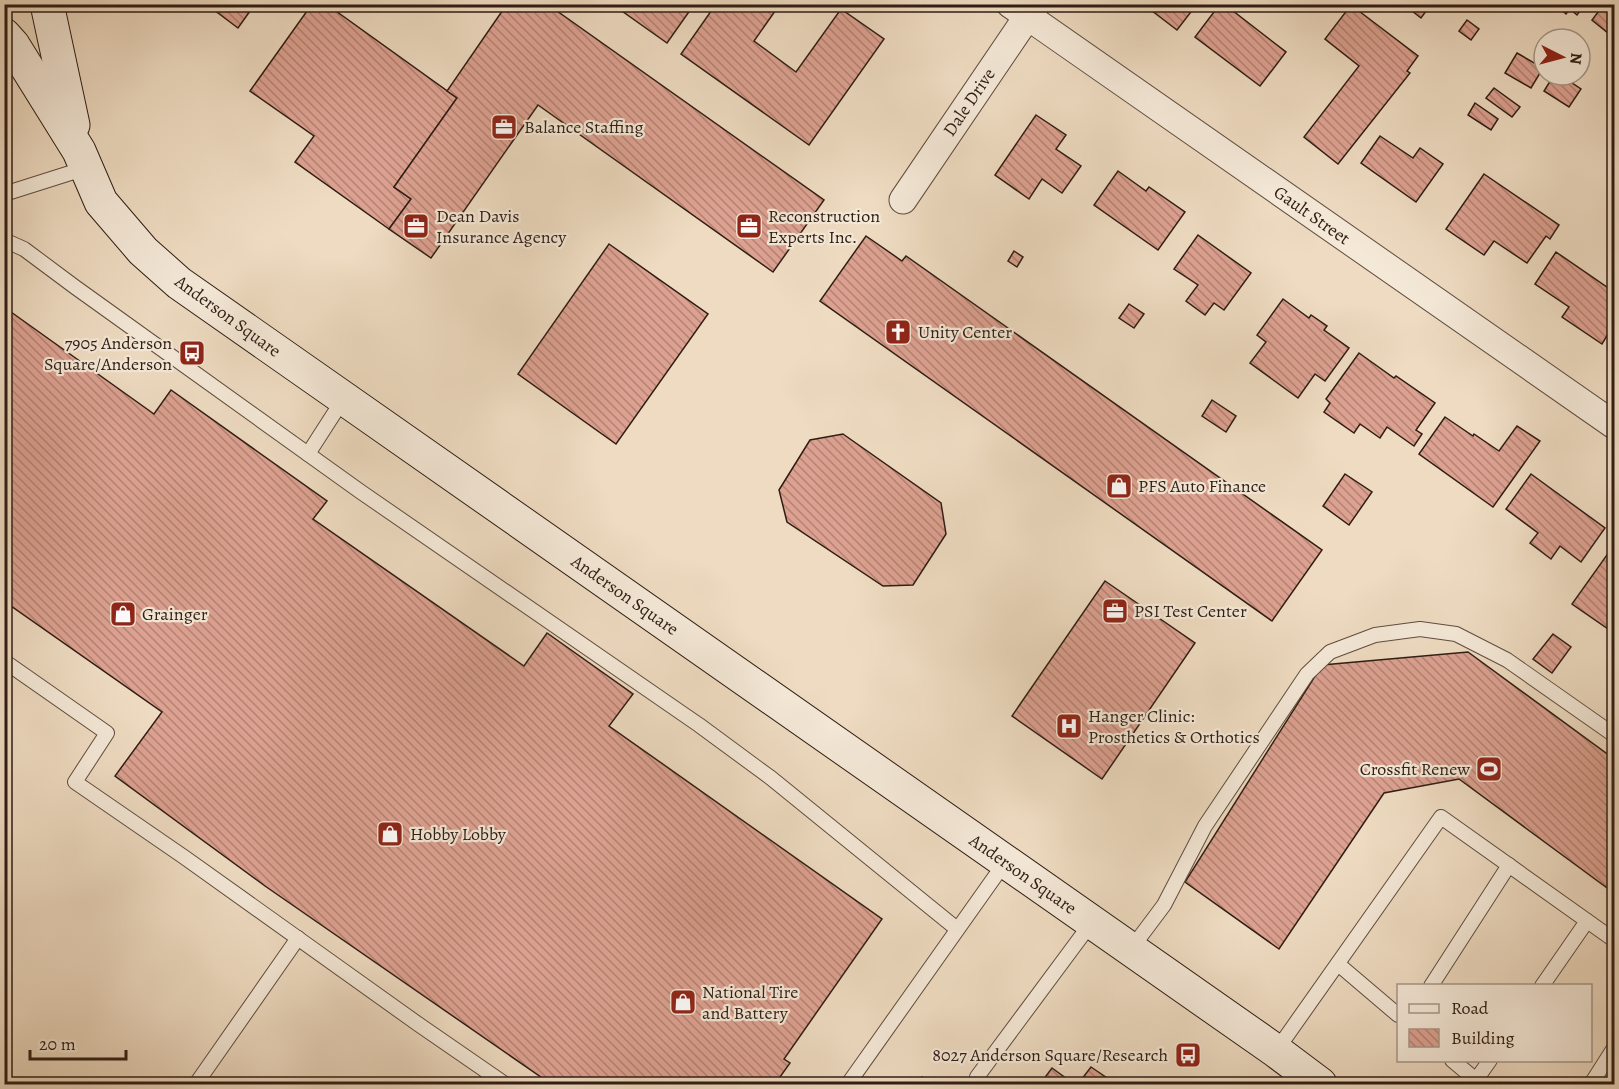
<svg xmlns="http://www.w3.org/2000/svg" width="1619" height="1089" font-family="Alegreya,serif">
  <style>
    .building { fill: url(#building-back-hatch); stroke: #2f1d14; stroke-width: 1.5 }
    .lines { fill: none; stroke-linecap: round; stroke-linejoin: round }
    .lane-casing { stroke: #5f4c3f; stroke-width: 16 }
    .street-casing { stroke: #5f4c3f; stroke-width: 29 }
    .secondary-casing { stroke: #2f1d14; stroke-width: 35 }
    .lane { stroke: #f4e8d7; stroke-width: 14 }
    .street { stroke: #f4e8d7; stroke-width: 27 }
    .secondary { stroke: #f4e8d7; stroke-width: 33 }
    .labels { text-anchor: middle; stroke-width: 4.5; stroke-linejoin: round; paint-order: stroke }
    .street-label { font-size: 18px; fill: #2f1d14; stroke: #f4e8d7 }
    .poi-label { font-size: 18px; fill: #2f1d14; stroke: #f4e8d7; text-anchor: start }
  </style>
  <defs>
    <pattern id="building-back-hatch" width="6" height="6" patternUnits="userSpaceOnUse" patternTransform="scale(1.5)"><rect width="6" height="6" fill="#dda191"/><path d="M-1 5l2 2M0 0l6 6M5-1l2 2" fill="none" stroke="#b48375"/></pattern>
  </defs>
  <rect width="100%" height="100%" fill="#eedbc1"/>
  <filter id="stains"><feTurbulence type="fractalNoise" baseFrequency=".00333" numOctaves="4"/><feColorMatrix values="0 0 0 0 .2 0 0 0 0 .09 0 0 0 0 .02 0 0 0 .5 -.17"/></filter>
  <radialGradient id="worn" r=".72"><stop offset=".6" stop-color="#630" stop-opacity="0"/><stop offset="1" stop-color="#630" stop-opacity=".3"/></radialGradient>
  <g class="building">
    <path d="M206,4H255L238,28Z"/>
    <path d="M312,4H326L457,98L394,187L411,199L389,229L295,162L314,136L250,91Z"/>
    <path d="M507,4H547L824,200L773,272L538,105L431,258L389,229L411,199L394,187L457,98L447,91Z"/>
    <path d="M612,4H691L693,6L667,43Z"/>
    <path d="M716,4H780L754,41L796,72L841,9L884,39L809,145L681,54Z"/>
    <path d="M1143,4H1197L1177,30Z"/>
    <path d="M1220,4H1224L1286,52L1260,86L1195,37Z"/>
    <path d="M1403,4H1426L1429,7L1421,18Z"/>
    <path d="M1555,4H1585L1577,15L1570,9L1566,14Z"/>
    <path d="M1604,4H1614V38L1592,20Z"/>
    <path d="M1351,5L1418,56L1407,71L1410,73L1338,164L1304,137L1359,66L1325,39Z"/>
    <path d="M1467,20L1479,29L1471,40L1459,31Z"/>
    <path d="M1517,53L1543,68L1531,88L1505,73Z"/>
    <path d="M1554,75H1560L1581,89L1569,107L1544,91Z"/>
    <path d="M1494,88L1520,107L1512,117L1486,98Z"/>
    <path d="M1475,103L1498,119L1491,130L1468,115Z"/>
    <path d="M1036,115L1066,135L1056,149L1081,166L1062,193L1042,179L1029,199L995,175Z"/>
    <path d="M1380,136L1413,158L1420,148L1443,164L1416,202L1361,163Z"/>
    <path d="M1118,171L1146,191L1149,187L1185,212L1158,250L1094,205Z"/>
    <path d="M1484,174L1559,225L1550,239L1546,236L1527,263L1494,241L1484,255L1446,229Z"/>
    <path d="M1198,235L1251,273L1224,310L1214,303L1205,315L1186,301L1198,285L1174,269Z"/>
    <path d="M866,236L902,261L906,256L1322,550L1272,621L820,301Z"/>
    <path d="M609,244L708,314L616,444L518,374Z"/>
    <path d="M1014,251L1023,257L1017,267L1008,261Z"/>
    <path d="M1556,252L1614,292V324L1602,344L1562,317L1569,307L1535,284Z"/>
    <path d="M1283,299L1309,318L1311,315L1327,326L1324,330L1349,348L1325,381L1315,374L1298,398L1250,363L1266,342L1257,335Z"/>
    <path d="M1129,304L1144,314L1134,328L1119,318Z"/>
    <path d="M4,307L154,414L171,390L327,501L313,519L524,666L547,633L633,694L609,726L882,919L784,1059L790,1063L775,1084H551L265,886L115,776L162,712L4,601Z"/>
    <path d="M1359,353L1394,378L1396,376L1435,403L1416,430L1422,434L1414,446L1387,427L1380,438L1360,424L1354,433L1324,412L1330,403L1326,399Z"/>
    <path d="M1212,400L1236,416L1226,432L1202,416Z"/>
    <path d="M1445,417L1473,436L1474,434L1499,451L1517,426L1540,441L1493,507L1419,454Z"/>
    <path d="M843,434L941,503L946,534L913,585L883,586L787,522L779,490L810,440Z"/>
    <path d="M1345,474L1372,492L1349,525L1323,506Z"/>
    <path d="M1531,474L1605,528L1581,562L1560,546L1551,559L1530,543L1538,533L1506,509Z"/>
    <path d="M1614,545V633L1572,604Z"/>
    <path d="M1105,581L1195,643L1102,779L1012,716Z"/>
    <path d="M1553,634L1571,647L1552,673L1533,659Z"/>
    <path d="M1468,652L1614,759V893L1459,779L1384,793L1279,949L1185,882L1322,665Z"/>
    <path d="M1091,1067L1116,1084H1078Z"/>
    <path d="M1052,1068L1067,1079L1063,1084H1040Z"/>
    <path d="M922,1077L932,1084H917Z"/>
  </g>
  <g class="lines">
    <defs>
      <g id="lane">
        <path d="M4,194L86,168"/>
        <path d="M4,240L24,249L75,287L361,492L699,725L771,778L957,929"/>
        <path d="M308,454L344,398"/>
        <path d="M4,661L107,733L75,782L184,857L418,1024L505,1084"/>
        <path d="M1131,949L1164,905L1205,826L1307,674L1330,652L1375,635L1420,629L1456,634L1507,660L1614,735"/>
        <path d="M1338,964L1398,1015"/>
        <path d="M1431,986L1509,865"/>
        <path d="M1542,986L1587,921"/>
        <path d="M1276,1051L1441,817L1614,940"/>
        <path d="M1452,1060L1476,1080L1478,1084"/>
        <path d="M977,1077L1092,922"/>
        <path d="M1476,1080L1490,1060"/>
        <path d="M196,1084L298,938"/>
        <path d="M848,1084L1006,861"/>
        <path d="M1591,1084L1614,1048"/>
      </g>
      <g id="street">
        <path d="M1010,4L1614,425"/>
        <path d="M903,200L1036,4"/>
      </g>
      <g id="secondary">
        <path d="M47,4L73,125"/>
        <path d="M4,35L13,45L79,151L101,202L143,251L179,283L1276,1051L1320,1084"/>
      </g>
    </defs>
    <use href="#lane" class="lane-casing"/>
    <use href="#street" class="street-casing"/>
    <use href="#secondary" class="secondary-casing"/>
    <use href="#lane" class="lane"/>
    <use href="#street" class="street"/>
    <use href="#secondary" class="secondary"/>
  </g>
  <defs>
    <symbol id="office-square" viewBox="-11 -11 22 22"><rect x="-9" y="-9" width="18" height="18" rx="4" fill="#8f2418" stroke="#f4e8d7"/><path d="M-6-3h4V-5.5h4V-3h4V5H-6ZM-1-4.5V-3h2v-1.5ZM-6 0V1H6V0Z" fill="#fff"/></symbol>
    <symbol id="church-square" viewBox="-11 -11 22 22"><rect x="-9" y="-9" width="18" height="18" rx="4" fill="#8f2418" stroke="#f4e8d7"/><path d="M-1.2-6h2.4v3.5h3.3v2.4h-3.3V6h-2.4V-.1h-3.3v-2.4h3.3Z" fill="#fff"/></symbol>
    <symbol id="bus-square" viewBox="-11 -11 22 22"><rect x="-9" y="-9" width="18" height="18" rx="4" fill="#8f2418" stroke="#f4e8d7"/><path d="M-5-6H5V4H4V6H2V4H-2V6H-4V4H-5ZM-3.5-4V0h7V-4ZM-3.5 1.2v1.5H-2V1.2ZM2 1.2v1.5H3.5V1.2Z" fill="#fff"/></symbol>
    <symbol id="shop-square" viewBox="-11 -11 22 22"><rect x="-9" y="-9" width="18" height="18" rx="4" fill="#8f2418" stroke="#f4e8d7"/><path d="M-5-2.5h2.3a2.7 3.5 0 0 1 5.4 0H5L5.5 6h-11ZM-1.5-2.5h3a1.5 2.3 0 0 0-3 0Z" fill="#fff"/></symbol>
    <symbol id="hospital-square" viewBox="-11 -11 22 22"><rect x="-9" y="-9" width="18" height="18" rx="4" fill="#8f2418" stroke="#f4e8d7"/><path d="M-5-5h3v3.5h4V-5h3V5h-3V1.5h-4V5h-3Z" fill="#fff"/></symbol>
    <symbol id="stadium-square" viewBox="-11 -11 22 22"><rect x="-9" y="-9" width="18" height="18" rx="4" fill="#8f2418" stroke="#f4e8d7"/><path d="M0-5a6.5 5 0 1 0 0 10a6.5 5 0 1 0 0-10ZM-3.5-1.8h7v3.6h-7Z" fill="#fff"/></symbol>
  </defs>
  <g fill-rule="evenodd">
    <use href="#office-square" x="489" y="112" width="30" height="30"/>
    <use href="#office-square" x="401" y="211" width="30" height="30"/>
    <use href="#office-square" x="734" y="211" width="30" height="30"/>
    <use href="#church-square" x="883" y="317" width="30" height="30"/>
    <use href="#bus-square" x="177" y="338" width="30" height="30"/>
    <use href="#shop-square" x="1104" y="471" width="30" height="30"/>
    <use href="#office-square" x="1100" y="596" width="30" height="30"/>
    <use href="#shop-square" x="108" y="599" width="30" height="30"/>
    <use href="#hospital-square" x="1054" y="711" width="30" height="30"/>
    <use href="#stadium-square" x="1474" y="754" width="30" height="30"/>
    <use href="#shop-square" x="375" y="819" width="30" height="30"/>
    <use href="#shop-square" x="668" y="987" width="30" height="30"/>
    <use href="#bus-square" x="1173" y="1040" width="30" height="30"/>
  </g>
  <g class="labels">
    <g class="street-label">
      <text transform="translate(969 102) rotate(-56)" y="6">Dale Drive</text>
      <text transform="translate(1312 215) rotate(35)" y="6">Gault Street</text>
      <text transform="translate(228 316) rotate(36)" y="6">Anderson Square</text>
      <text transform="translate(625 595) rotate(35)" y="6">Anderson Square</text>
      <text transform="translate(1023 874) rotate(35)" y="6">Anderson Square</text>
    </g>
    <g class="poi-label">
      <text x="524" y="133">Balance Staffing</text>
      <text x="436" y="222">Dean Davis<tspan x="436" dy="21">Insurance Agency</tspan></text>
      <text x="768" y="222">Reconstruction<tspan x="768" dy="21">Experts Inc.</tspan></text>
      <text x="918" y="338">Unity Center</text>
      <text x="172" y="349" text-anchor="end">7905 Anderson<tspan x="172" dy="21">Square/Anderson</tspan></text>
      <text x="1138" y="492">PFS Auto Finance</text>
      <text x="1134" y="617">PSI Test Center</text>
      <text x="142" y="620">Grainger</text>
      <text x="1088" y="722">Hanger Clinic:<tspan x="1088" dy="21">Prosthetics &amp; Orthotics</tspan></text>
      <text x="1470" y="775" text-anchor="end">Crossfit Renew</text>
      <text x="410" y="840">Hobby Lobby</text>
      <text x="702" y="998">National Tire<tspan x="702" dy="21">and Battery</tspan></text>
      <text x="1168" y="1061" text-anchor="end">8027 Anderson Square/Research</text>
    </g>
  </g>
  <rect width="1619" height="1089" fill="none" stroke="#eedbc1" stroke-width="24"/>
  <rect x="6" y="6" width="1607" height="1077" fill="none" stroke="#2f1d14" stroke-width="3"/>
  <rect x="12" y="12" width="1595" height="1065" fill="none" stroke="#2f1d14" stroke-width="1.5"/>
  <rect x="1397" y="984" width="195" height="78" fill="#f4e8d7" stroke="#a59789" stroke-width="1.5"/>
  <rect x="1409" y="1004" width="30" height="9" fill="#f4e8d7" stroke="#a59789" stroke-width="1.5"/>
  <text x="1451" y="1014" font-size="18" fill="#2f1d14">Road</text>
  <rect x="1409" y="1029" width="30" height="18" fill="url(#building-back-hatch)" stroke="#a59789" stroke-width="1.5"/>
  <text x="1451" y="1044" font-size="18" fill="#2f1d14">Building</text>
  <g transform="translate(1562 57) rotate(96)"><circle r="28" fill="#f4e8d7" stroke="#a59789" stroke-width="1.5"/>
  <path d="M0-4.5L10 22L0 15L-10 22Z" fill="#8f2418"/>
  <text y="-9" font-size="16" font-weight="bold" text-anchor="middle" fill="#2f1d14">N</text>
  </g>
  <path d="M30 1050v9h96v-9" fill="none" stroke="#2f1d14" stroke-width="3"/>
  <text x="39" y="1050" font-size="18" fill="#2f1d14" stroke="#f4e8d7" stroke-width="4.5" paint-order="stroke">20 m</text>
  <rect width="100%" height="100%" filter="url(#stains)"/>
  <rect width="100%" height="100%" fill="url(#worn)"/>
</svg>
